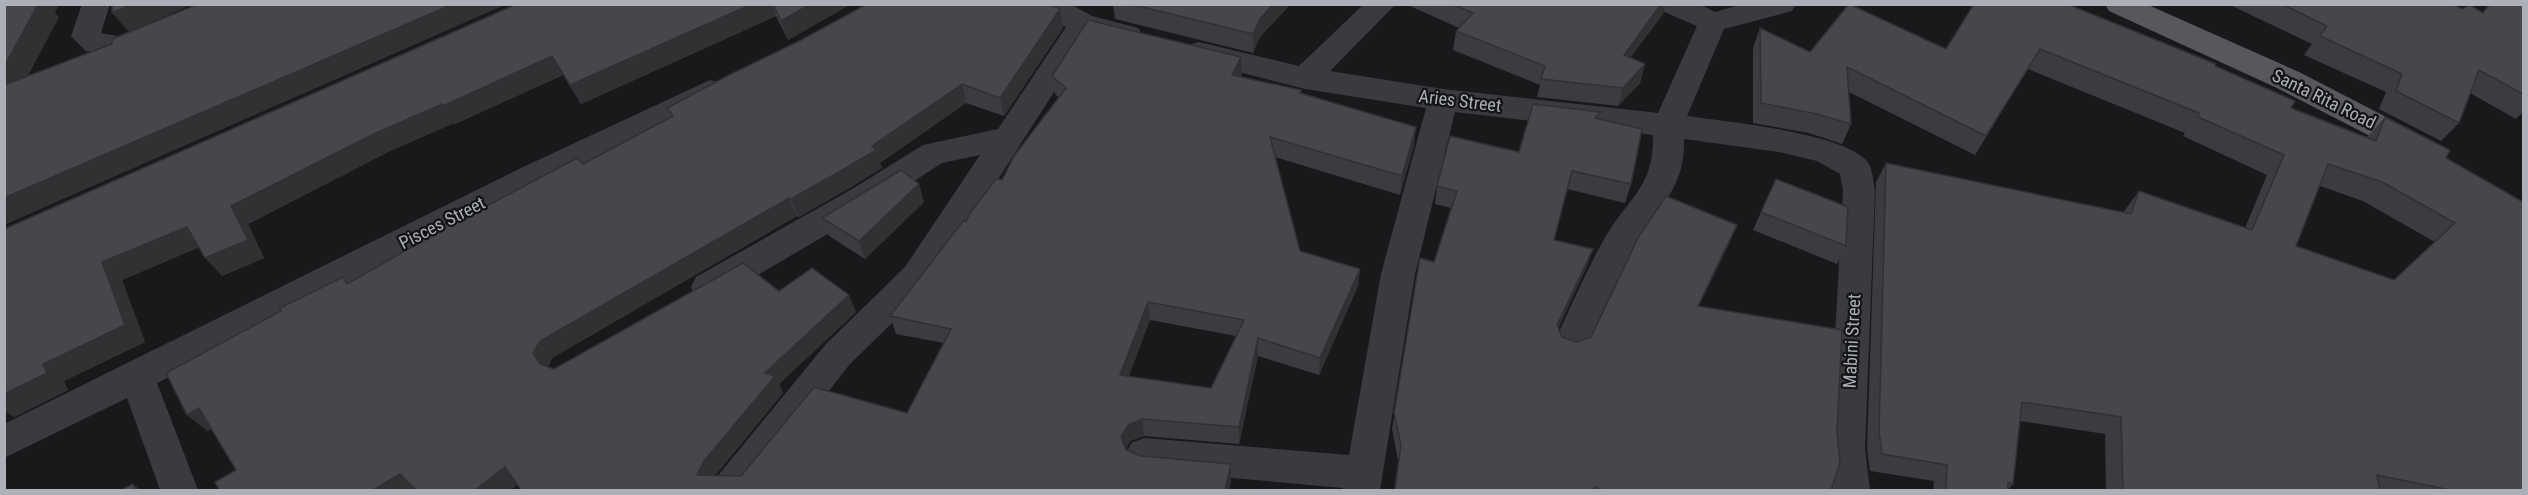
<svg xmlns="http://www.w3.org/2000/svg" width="2528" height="495" font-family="'Roboto Condensed',sans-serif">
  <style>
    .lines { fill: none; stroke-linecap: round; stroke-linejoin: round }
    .minor { fill: #3a3b3f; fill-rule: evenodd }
    .major { fill: #56585e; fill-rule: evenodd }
    .wall { fill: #3c3c40; fill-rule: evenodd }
    .shaded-wall { fill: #313134 }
    .building { fill: #46464b; stroke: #313134; stroke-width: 1.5; fill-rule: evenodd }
    .labels { text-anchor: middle; stroke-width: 4.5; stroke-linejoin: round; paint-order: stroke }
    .street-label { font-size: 18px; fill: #acb0b9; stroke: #141416 }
  </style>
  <rect width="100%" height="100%" fill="#19191b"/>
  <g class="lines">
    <g class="minor">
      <path d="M82,4H110L101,33L123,37L200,4H242L238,11L125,57L86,51L71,36Z"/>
      <path d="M1032,4H1070L1092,16L1138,28L1143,35L1138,42L1128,45L1090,36L929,287L850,364L751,490H710L716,478L826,344L905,267L980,155L942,163L874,207L720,297L708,301L696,297L691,287L696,277L852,189L923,145L998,129L1066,27L1036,11Z"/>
      <path d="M1364,4H1396L1330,71L1443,89L1658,113L1697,26L1662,11L1658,4H1699L1715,12L1743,4H1796L1792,11L1724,29L1687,116C1727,122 1839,132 1866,160C1873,167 1873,182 1875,191L1865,448L1870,490H1832L1829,448L1843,191L1840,174L1817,161L1779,152L1684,139C1686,192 1652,211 1631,253C1614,286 1600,320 1583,353L1571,357L1559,353L1554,343C1571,307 1586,270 1606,236C1630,196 1654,187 1653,135L1455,112L1415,274L1380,490H1342L1343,488L1144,470L1131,465L1126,454L1131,443L1144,438L1349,455L1381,274L1426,108L1305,89L1189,59L1184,52L1189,45L1199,42L1299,66Z"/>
      <path d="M710,80L721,83L725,91L721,99L544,185L157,383L198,490H160L127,398L4,458V424L521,168Z"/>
    </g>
    <path class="major" d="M2105,4H2146L2299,72L2429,139L2434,147L2429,155L2418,159L2407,155L2277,88L2109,11Z"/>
  </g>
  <g class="wall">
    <path d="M517,4H851L788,40L776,16L581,104L563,75L455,124L454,123L390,151L248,224L264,258L222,276L199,247L122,280L145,342L64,381L68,390L14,417L4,410V229Z"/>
    <path d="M1113,4H1288V7L1260,37L1253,53L1115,19Z"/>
    <path d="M1406,4H1666L1663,14L1630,58L1645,64L1640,83L1618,106L1537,97L1540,85L1453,50L1456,31L1459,28Z"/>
    <path d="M1974,4L2215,66L2291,108L2367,137L2385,117L2446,158L2523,490H2106L2105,434L2020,421L2013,484L2008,490H1933L1934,481L1870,471L1867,448L1876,182L1886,163L2124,212L2125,210L2139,191L2245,228L2267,175L2183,136L2185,133L2028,69L1975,155L1849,92L1851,124L1842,144L1809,133L1753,123V48L1760,28L1810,52L1946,49ZM2320,186L2363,201L2435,242L2394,280L2296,246Z"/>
    <path d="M2228,4H2452L2462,9L2482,13L2488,4H2523V112L2516,119L2470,93L2459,123L2441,141L2379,109L2386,92L2304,55L2312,44Z"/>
    <path d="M1060,9L1063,28L1004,116L966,103L880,163L882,168L851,187L799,217L797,216L552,358L548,367L554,369L779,291L856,312L779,384L783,393L715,475L741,476L907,413L944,343L896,334L890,316L966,222L1002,180L1059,98L1055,94L1052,76L1241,57V77L1301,90V93L1414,145L1400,195L1275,157L1300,251L1360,269L1358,286L1319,375L1258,356L1239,444L1144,436L1130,441L1126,449L1141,456L1231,480L1229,490H521L517,485L510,490H416L236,470L211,429L207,431L281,311L343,277L348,283L466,217L583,164L671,117L667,108L801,40ZM1150,320L1236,336L1211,388L1128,376Z"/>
    <path d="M1598,119L1631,184L1625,203L1567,189L1554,240L1593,249L1587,266L1558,328L1562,337L1576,342L1591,337L1737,225L1699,306L1831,490H1394L1398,461L1392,429L1420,258L1434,262L1451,208L1435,204L1437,186Z"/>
    <path d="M1776,179L1846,246L1837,264L1753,230Z"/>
    <path d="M924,202L865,259L829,236L822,218Z"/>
  </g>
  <g class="shaded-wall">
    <path d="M38,4H59L55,13L59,17L11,108L4,101V67Z"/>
    <path d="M133,4H193L129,32L112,13Z"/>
    <path d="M453,4H507L4,225V198Z"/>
    <path d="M752,4H772L776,16L581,104L570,85Z"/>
    <path d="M811,4H851L788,40L781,21Z"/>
    <path d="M1273,4H1288V7L1260,37L1253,53V34L1260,19Z"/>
    <path d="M1661,4H1666L1663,14L1618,74L1624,55Z"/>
    <path d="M1060,9L1063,28L1004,116L1000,98Z"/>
    <path d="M552,56L563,75L455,124L454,123L390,151L248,224L264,258L222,276L205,258L231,206L376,133Z"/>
    <path d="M1241,57L1242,76L1233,94L1232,75Z"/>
    <path d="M1645,64L1640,83L1618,106L1623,88Z"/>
    <path d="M962,84L966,103L880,163L882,168L851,187L799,217L791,199L872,146Z"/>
    <path d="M1416,127L1414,145L1400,195L1402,176Z"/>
    <path d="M919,184L924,202L865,259L859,241Z"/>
    <path d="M789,198L797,216L552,358L546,370L540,364L533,353L540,341Z"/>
    <path d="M1737,225L1730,242L1690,324L1698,306Z"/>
    <path d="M187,227L205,245L122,280L145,342L64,381L68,390L14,417L4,410V394L102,262Z"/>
    <path d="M1593,249L1587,266L1552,342L1557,325Z"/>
    <path d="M1360,269L1358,286L1319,375L1320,358Z"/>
    <path d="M849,295L856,312L779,384L783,393L714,477L697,475L704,461L765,373Z"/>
    <path d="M1148,302L1150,320L1123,392L1120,375Z"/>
    <path d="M1258,338V356L1239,444V427Z"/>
    <path d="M199,408L218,425L207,431L187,415Z"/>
    <path d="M1142,419L1144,436L1130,441L1124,453L1121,437L1128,425Z"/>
    <path d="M1231,464V480L1229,490H1225Z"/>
    <path d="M505,467L519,483L510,490H475Z"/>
    <path d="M400,474L416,490H373Z"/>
    <path d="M133,484L141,490H136Z"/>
  </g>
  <g class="building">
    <path d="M4,4H38L4,67Z"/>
    <path d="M112,4H133L112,13Z"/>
    <path d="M198,4H453L4,198V85L112,44V39Z"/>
    <path d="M517,4H752L570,85L552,56L443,106L442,104L376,133L231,206L248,240L205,258L187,227L102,262L125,325L43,364L47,373L4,394V229Z"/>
    <path d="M773,4H811L781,21Z"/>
    <path d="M867,4H1049L1060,9L1000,98L962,84L872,146L876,150L844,169L791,199L789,198L540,341L533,353L540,364L554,369L743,263L779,291L812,268L849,295L765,373L775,376L704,461L697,475L741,476L814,387L907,413L951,329L890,316L964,220L966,222L970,213L996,179L1002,180L1014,156L1066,88L1052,76L1088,20L1241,57L1232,75L1301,90L1300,93L1416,127L1402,176L1270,137L1300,251L1360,269L1320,358L1258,338L1239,427L1142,419L1128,425L1121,437L1126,450L1141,456L1231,464L1225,490H521L505,467L475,490H416L400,474L373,490H219L215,482L236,470L199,408L187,415L166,373L281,311L280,308L343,277L347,284L417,244L414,240L464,213L466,217L577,158L583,164L673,116L667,108L727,76L801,40ZM1148,302L1244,320L1211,388L1120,375Z"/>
    <path d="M1130,4H1273L1260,19L1253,34Z"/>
    <path d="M1452,4H1661L1624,55L1645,64L1623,88L1541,79L1545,66L1456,31L1473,13Z"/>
    <path d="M1849,4L1946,49L1974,4H2067L2216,64L2215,66L2295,101L2291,108L2376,141L2385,117L2450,150L2446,158L2523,202V490H2450L2377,475L2380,490H2123L2121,417L2022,402L2013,484L2008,483V490H1946L1947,465L1882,454L1879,431L1886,163L2131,214L2139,191L2252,230L2284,155L2198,117L2199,113L2040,49L1986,136L1847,67L1851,124L1817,114L1761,103L1760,28L1810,52ZM2328,164L2382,182L2455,223L2394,280L2296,246Z"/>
    <path d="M2282,4H2452L2462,9L2470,5L2483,13L2490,4H2523V94L2479,70L2459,123L2396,91L2402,74L2320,36L2327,26Z"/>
    <path d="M1533,104L1600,112L1595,118L1642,129L1631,184L1572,171L1554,240L1593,249L1557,325L1562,337L1576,342L1591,337L1639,236L1666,196L1737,225L1698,306L1842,330L1837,432L1840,463L1831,490H1602L1595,487L1593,490H1395L1401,445L1394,413L1420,258L1434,262L1457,191L1437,186L1450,136L1519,152Z"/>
    <path d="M901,170L919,184L859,241L822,218Z"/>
    <path d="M1776,179L1848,207L1846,246L1761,212Z"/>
    <path d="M133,484L136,490H121Z"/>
  </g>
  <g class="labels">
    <g class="street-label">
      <text transform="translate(2324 99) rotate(26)" y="6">Santa Rita Road</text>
      <text transform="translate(1460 101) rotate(7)" y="6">Aries Street</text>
      <text transform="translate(442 223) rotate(-27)" y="6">Pisces Street</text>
      <text transform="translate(1852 341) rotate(-87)" y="6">Mabini Street</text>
    </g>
  </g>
  <rect width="2528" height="495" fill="none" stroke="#acb0b9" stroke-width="12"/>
</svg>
